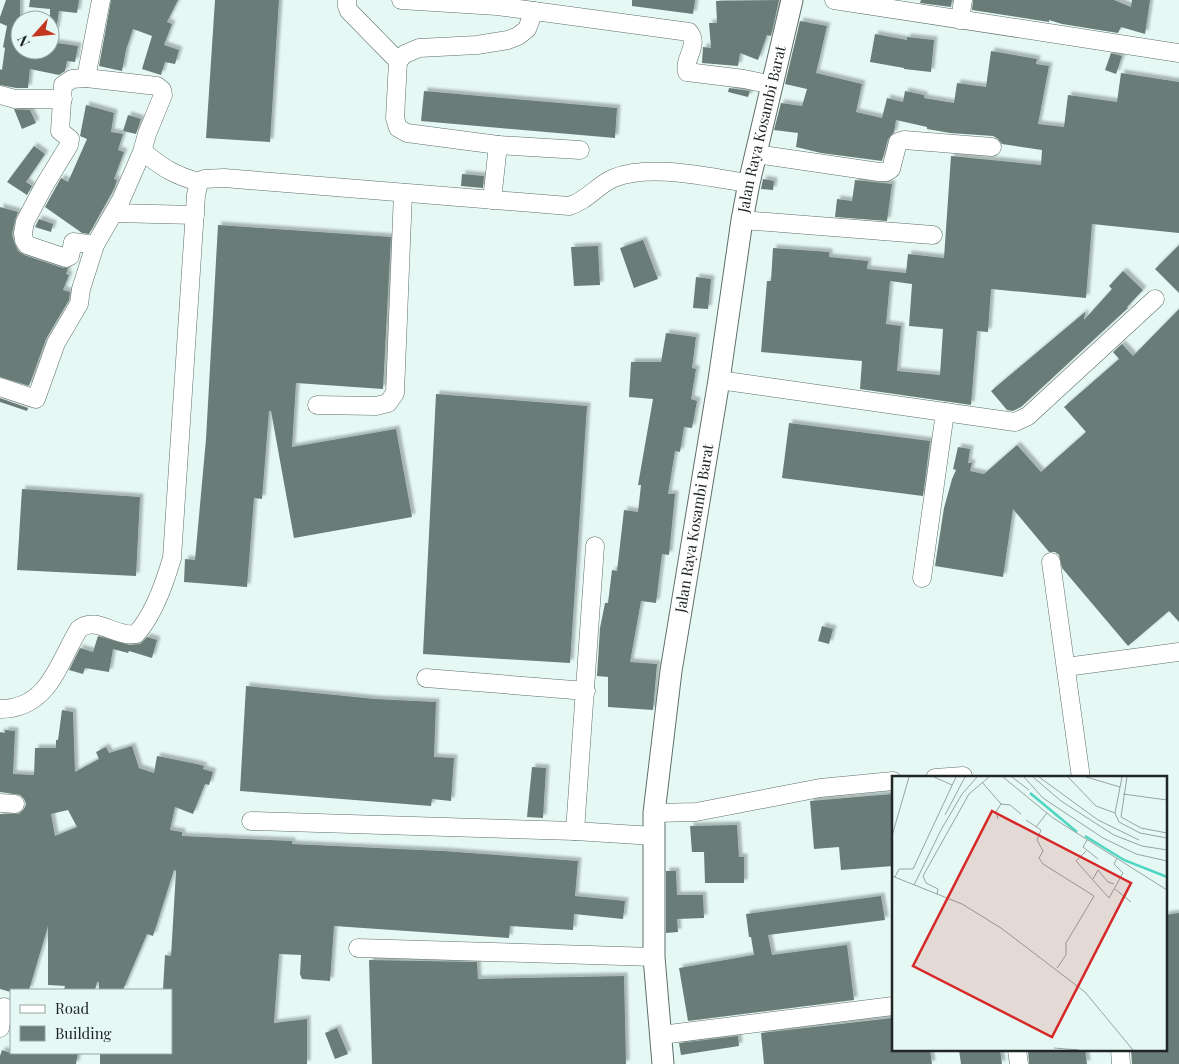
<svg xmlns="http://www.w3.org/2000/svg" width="1179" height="1064" font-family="'Playfair Display',serif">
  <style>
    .building { fill: #6b7b78; fill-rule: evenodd; filter: url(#shadow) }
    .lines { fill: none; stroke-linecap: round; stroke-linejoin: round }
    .minor-casing { stroke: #5e6e6a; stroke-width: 19 }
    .major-casing { stroke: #5e6e6a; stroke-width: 23 }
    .minor { stroke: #fff; stroke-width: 18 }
    .major { stroke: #fff; stroke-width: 21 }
    .labels { text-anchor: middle; stroke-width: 4; stroke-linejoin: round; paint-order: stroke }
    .street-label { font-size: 15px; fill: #202625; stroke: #e6f8f4 }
    .inset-river { fill: none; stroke: #4fd6c3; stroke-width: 2.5 }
    .inset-road { fill: none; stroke: #97a4a1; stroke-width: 1 }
    .view { fill: #d62828; fill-opacity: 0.15; stroke: #d62828; stroke-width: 2.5 }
    .inset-edge { fill: none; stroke: #202625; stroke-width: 2.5 }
  </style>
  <defs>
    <filter id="shadow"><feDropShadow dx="3.5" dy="-3.5" stdDeviation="1" flood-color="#0004"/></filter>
  </defs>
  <rect width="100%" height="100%" fill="#e6f8f4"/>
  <g class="building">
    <path d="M6,0H20V50H50V42L78,46L75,62L67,61L65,71L59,75L30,69L28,88H16L0,85V69L2,70L5,48L3,47L7,26L0,23V17Z"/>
    <path d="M30,0H79L77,13L59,11L56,31H50V9L29,7Z"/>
    <path d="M111,0H178L167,22L172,24L164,45L179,50L175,64L165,62L161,75L142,69L152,36L133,29L126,50L122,71L99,66Z"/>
    <path d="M215,0H279L270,142L206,138Z"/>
    <path d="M632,0H695L693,14L632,6Z"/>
    <path d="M779,0L771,36L767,35L758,60L740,53L738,66L702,63L703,47L711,48L709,23H717L716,1Z"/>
    <path d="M921,0H952L951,7L920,3Z"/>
    <path d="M973,0H1114L1131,7L1132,0H1150L1145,34L1121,27L1118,33L1062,24L1049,20V22L972,10Z"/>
    <path d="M800,21L827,26L816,73L862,84L856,112L882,118L887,98L903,102L905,91L924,95V98L954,103L957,83L986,87L991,51L1037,59L1036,64L1049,66L1038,124L1064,127L1068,95L1117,102L1121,73L1179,82V233L1092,224L1086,298L991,289L988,332L977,331L971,405L860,389L862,361L761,352L767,281H771L773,248L829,252V257L868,261L867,269L906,273L908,254L944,258L951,156L1041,165L1042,150L1002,144L998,139L993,136L950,133L927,129V127L896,120L894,132L888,139L882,161L821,153L796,147L798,133L774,130L781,103L802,106L807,89L785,84ZM890,281L912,284L909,326L943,329L940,375L897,371L901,326L886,324Z"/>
    <path d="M875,34L907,40V37L934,40L931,72L904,69V68L870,62Z"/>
    <path d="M1111,53L1122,56L1116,74L1105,70Z"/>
    <path d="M729,88L750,91L748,97L728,92Z"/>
    <path d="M424,91L617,108L615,138L421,121Z"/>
    <path d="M86,105L114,113L111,132L123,134L118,150L124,152L114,179L117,180L114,189L89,234L82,233L45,207L61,178L68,182L87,139L80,136Z"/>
    <path d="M14,109L30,110L36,123L22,129Z"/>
    <path d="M128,115L141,119L136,134L123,131Z"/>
    <path d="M34,146L45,154L26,182L32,186L27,195L7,182Z"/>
    <path d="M462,174L484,176L483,188L461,186Z"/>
    <path d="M763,179L774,181L773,190L761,189Z"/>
    <path d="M855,180L892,184L887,221L835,217L837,199L852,201Z"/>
    <path d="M0,207L18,212L15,220L12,234L14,242L18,251L24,255L63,268H68L66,274L69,275L63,290L70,292L69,300L46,339L29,386L0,377Z"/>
    <path d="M39,219L53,224L51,232L35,227Z"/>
    <path d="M218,225L391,237L383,389L296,383L292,447L396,429L412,517L294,538L271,411H269L262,499L254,498L247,587L184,582L185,559L195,560L206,439Z"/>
    <path d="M643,240L658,279L634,288L620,248Z"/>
    <path d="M1179,245V293L1155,269Z"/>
    <path d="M598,246L600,285L574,286L571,247Z"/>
    <path d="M1123,271L1143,290L1127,307L1128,308L1021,407L1013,411L1007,410L991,391L1085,312L1084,320L1112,289L1109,286Z"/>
    <path d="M696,277L711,279L708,309L693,308Z"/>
    <path d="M1179,309V622L1169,611L1128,646L1062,568L1059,555L1055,552H1049L1013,509L1003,577L935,566L944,508L952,479L956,470L953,469L958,447L970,449L968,463H972L970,471L984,474L1017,445L1041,472L1086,432L1064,407L1119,359L1113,352L1122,344L1133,356Z"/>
    <path d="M666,333L696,337L692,368L696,369L691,399L697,401L692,428L684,427L680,452L675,451L668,494H675L669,555L662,554L656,603L641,601L630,662L657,664L653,710L608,707V677L597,676L600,628L605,603H608L612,570L617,571L624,510L638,512L641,485H638L653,399L629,397L631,362H661Z"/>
    <path d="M436,394L587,406L570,663L423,654Z"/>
    <path d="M0,398L28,408L27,411L0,402Z"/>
    <path d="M789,423L930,441L923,496L782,478Z"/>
    <path d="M22,489L140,497L136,576L17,570Z"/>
    <path d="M822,626L833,629L829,644L818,641Z"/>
    <path d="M98,636L129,645L140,644L147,637L157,640L152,658L129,651L128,653L113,649L109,672L85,668L83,674L69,670L80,648L93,652Z"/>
    <path d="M246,686L375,699L436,702L434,757L454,758L451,801L432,799L431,806L240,791Z"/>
    <path d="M62,710L73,712L75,772L99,759L96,752L106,747L109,753L132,746L139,768L154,773L157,756L197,764L204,766L203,769L213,772L209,785L205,784L193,814L175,807L170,830L182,832V836L292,841V844L443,851L578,861L575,896L625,901L623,919L574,914L573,930L510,926L509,938L334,926L330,981L302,979L300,974L301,955L279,954L274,1023L307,1019V1064H100V1053H171V990H163L165,955L171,956L176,871L174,870L153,936L147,934L123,990H99V982H97L95,990H64L65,986L48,985V926L29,990H11V992L0,989V814H19L24,809L26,804L24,799L20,795L0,792V732L5,733V730L15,731L13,774L34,775L35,748H56V740H58ZM68,810L77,827L55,836L51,814Z"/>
    <path d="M532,767L546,768L543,818L527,817Z"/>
    <path d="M893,794V866L841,870L839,847L814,849L810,801Z"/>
    <path d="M737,825L739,857H744V883H705L704,852H692L690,826Z"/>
    <path d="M666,871H676L677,895H703L704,918L677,919L678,932L666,933Z"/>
    <path d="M881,896L885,920L768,935L772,955L847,945L854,1000L688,1021L679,968L754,955L751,937H749L746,914Z"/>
    <path d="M1179,913V1064H1132L1131,1050H1165V915Z"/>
    <path d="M369,960L477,962L478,979L624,976L626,1064H372Z"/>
    <path d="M893,1018V1050H930L932,1064H764L761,1033Z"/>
    <path d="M337,1028L348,1054L335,1059L325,1033Z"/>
    <path d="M738,1036L739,1046L681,1055L679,1043Z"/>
    <path d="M2,1050L10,1053H78L76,1064H0V1056Z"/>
    <path d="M959,1050H1000L1002,1064H961Z"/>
    <path d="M1028,1050H1085L1087,1064H1029Z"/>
  </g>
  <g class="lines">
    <defs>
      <g id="minor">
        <path d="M347,0V6L349,11L398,61"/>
        <path d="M401,0L497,6L689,32C700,45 683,59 687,72L744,79L772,85"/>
        <path d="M834,0L1179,53"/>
        <path d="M960,20L963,0"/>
        <path d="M86,78L101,0"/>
        <path d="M0,95L15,99H63"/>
        <path d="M498,145L580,150"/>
        <path d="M146,154C164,169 177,176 199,182L204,179L224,178L569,206C587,201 597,185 614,178C651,163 710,178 749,183"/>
        <path d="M756,154L879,172H886L891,169L898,142L904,140L992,147"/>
        <path d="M492,200L498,145L407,133L398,128L395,118L398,61L405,54L419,48L477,45L508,40L518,36L527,29L534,11"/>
        <path d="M114,213L195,215"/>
        <path d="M742,220L933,235"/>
        <path d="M719,380L1015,422L1028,416L1155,299"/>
        <path d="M0,387L36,399L56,343L79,304L81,289L95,245L121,200L142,152L147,134L163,95L162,90L157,86L86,78L72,79L63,85L60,131L70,139L69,145L44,186L25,222L23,233L24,240L27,245L66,258L70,256L73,242L95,245"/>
        <path d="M317,405L376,406L388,403L395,393L403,193"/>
        <path d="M1051,562L1081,778"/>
        <path d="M922,578L945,412"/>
        <path d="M1066,667L1179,652"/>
        <path d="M426,678L586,691"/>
        <path d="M0,709C49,709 58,663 79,629C96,615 116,638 136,634C153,616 165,582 172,558L196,195L199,182"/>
        <path d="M935,778L963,776"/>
        <path d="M0,803L15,804"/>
        <path d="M654,813L696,812L820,788L893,781"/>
        <path d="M251,821L575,831L654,836"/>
        <path d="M575,831L595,546"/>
        <path d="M358,948L654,957"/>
        <path d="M0,1028L4,1007L11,1010"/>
        <path d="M661,1035L893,1006"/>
        <path d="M1017,1050L1019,1064"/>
        <path d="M1120,1050L1121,1064"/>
      </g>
      <g id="major">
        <path id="s1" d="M663,1064L654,957V813L671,671L719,380L742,220L749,183L792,0"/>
      </g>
    </defs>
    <use href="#minor" class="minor-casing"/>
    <use href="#major" class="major-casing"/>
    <use href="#minor" class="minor"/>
    <use href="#major" class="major"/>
  </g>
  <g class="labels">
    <g class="street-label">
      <text dy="5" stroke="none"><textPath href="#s1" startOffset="944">Jalan Raya Kosambi Barat</textPath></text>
      <text dy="5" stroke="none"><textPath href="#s1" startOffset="539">Jalan Raya Kosambi Barat</textPath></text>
    </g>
  </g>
  <g transform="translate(892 776)">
    <rect width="275" height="275" fill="#e6f8f4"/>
    <path class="inset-river" d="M138,17L185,56M193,60L232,84L275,101"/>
    <path class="inset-road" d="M42,1L60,9M111,1L161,42L275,114M120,1L137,14M132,1L151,22L211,62L244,78L275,85M141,1L169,25L222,59L250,70L275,74M147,1L206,44L247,64M176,1L204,30L223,37M194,1L228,11M230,1L223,37L227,46L248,57L275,62M235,1L229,41L249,52L275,57M90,6L109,28L104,36L106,43M231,18L275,24M109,28L118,29L129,38M53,39L73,1M134,44L149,54L145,64L151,75L147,82L151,88L202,120L174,167V179L165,192M144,51L155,37M0,60L17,1M195,64L191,71L206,83M194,75L184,85L217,122L231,97L222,88L225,82M0,100L70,128L109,152L193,216L241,274M3,101L7,93H21L64,1M201,103L206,94L216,106L222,108M22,109L49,54L70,18L85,1M223,113L239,126M45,118L46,113L34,107L31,100L77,18L97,1M162,272L187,274"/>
    <path class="view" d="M100,35L239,107L160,261L21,190Z"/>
    <rect width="275" height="275" class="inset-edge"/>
  </g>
  <rect x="10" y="989" width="162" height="65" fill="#e6f8f4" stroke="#97a4a1"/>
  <rect x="20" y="1005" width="25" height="8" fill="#ffffff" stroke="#97a4a1"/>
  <text x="55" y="1014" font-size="15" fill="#202625">Road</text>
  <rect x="20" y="1026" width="25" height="15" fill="#6b7b78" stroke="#97a4a1"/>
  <text x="55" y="1039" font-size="15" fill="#202625">Building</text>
  <g transform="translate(35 35) rotate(243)"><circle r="24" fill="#e6f8f4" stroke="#97a4a1"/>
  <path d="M0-4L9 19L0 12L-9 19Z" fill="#c33721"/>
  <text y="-8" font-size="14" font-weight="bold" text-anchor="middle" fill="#202625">N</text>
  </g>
</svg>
